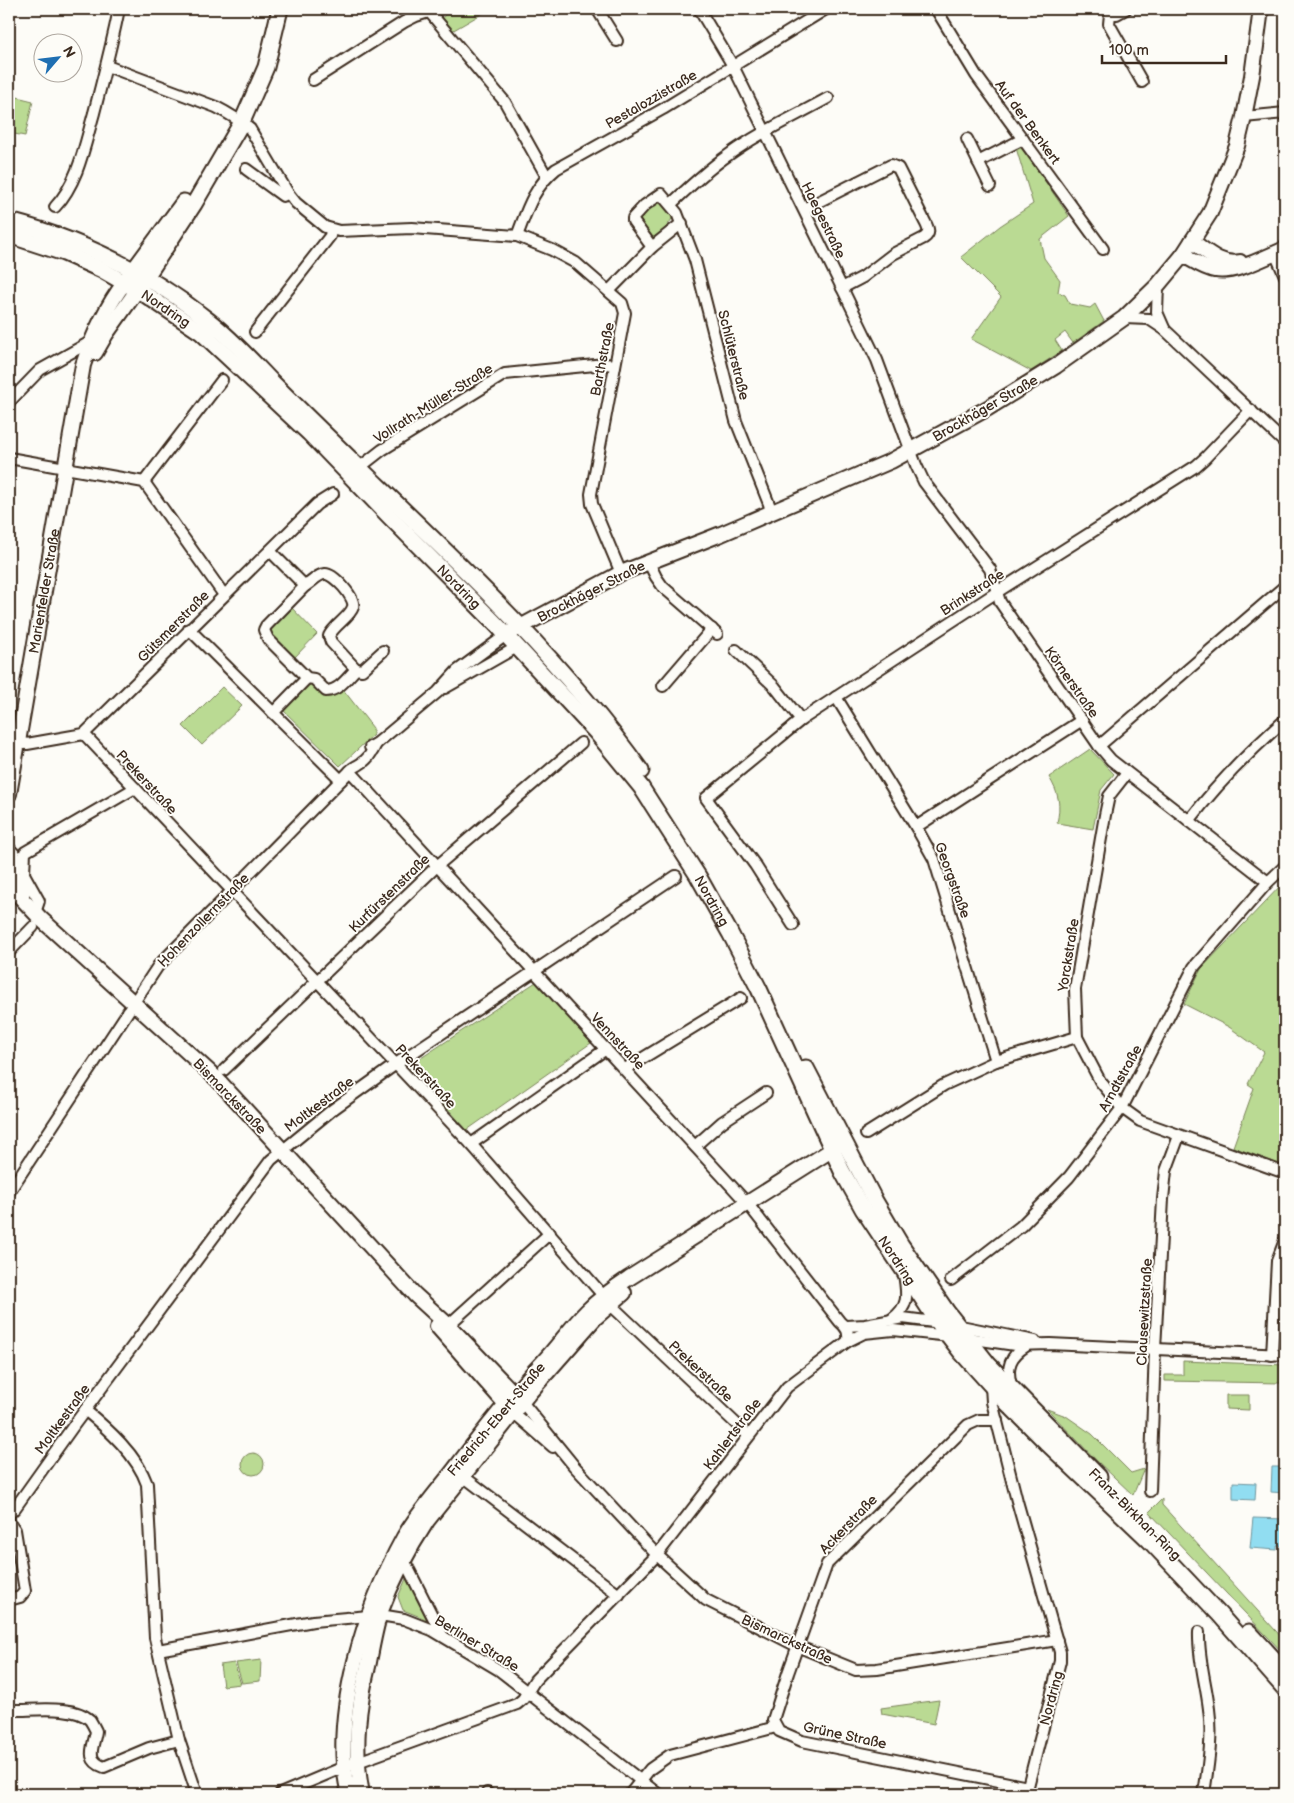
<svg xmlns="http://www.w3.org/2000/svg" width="1294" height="1803" font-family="'Balsamiq Sans',sans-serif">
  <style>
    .green { fill: #bada93; stroke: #7a8258 }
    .water { fill: #91ddf1; stroke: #6f959d }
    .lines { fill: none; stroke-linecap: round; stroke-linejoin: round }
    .street-casing { stroke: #3b2a1e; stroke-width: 14 }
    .secondary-casing { stroke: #3b2a1e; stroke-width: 18 }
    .primary-casing { stroke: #3b2a1e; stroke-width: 19 }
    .street { stroke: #fdfcf7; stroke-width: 10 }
    .secondary { stroke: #fdfcf7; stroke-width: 14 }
    .primary { stroke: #fdfcf7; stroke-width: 15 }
    .labels { text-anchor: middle; stroke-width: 4; stroke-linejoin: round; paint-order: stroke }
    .street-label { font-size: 14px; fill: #3b2a1e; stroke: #fdfcf7 }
  </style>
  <rect width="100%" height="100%" fill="#fdfcf7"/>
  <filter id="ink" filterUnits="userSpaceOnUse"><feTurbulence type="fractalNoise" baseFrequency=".02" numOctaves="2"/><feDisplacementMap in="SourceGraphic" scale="10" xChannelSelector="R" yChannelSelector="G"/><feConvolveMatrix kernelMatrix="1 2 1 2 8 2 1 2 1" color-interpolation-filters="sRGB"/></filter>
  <g filter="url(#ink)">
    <g class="green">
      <path d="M451,9H490L452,31L442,18Z"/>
      <path d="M9,95L33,101L25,136L9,133Z"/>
      <path d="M1020,145L1069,216L1040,239L1044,258L1060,280L1058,292L1065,295L1070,304L1090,308L1095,304L1104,321L1073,343L1065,332L1055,340L1062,351L1031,371L971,339L1001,297L961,257L1000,226L1033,204L1016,148Z"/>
      <path d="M659,198L674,214C671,223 660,236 651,238L636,218Z"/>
      <path d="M290,606L317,634L294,658L271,635L269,630Z"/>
      <path d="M309,684L342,688L373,728V735L340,766L282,709Z"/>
      <path d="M222,687L242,706L202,745L183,726Z"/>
      <path d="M1090,749L1114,774L1101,790L1093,829L1057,823C1061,804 1059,794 1049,777Z"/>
      <path d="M1285,881V1166L1233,1147L1254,1088L1248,1084L1264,1052L1229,1027L1184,1004L1201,969Z"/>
      <path d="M536,982L591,1043L467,1130L409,1066Z"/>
      <path d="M1183,1361L1285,1365V1380L1281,1383L1165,1381V1375H1183Z"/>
      <path d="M1226,1395H1249V1410L1226,1409Z"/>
      <path d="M1047,1409L1066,1416L1092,1434L1131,1473L1144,1469L1133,1495L1097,1461Z"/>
      <circle cx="253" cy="1464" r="11"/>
      <path d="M1162,1499V1505L1285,1641V1655L1149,1512Z"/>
      <path d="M409,1572L433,1622L403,1610L398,1597Z"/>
      <path d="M261,1660L260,1681L242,1683L236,1663Z"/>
      <path d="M234,1663L241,1684L223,1686L220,1665Z"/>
      <path d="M939,1700L934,1724L882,1714L881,1708Z"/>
    </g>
    <g class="water">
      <path d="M1272,1467H1285V1493L1271,1492Z"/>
      <path d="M1233,1482L1256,1483L1255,1500L1233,1499Z"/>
      <path d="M1253,1518L1285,1519V1546H1277V1550L1250,1548Z"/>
    </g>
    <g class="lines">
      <defs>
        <g id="street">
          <path d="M427,9L505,102L547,177"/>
          <path d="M597,9L617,41"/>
          <path d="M699,9L733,66L845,294L877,360L916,465L924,482L990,569L1000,602L1099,746L1111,760L1268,882"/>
          <path d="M936,9L976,75L1103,249"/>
          <path d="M1110,14L1109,24L1142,82"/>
          <path d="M1110,14H1117L1126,9"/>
          <path d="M107,66L216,107C228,113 239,120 250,129L288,193L296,203L325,227L339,231L412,228L517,236L552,250L576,263L622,303L625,313L591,494L592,504L621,573"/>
          <path d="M313,80L404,22L416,16L438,9"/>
          <path d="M1244,117L1285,113"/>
          <path d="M967,139L990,186"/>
          <path d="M978,162L1023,139"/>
          <path d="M246,169L283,196L288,193"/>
          <path d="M671,204C689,187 707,170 727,156C758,133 794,117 828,98"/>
          <path d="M55,207C78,183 85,144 94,113C103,78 112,44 119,9"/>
          <path d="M804,209L891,165L898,168L925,222C928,228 931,233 924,238L893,254L863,277L842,288"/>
          <path d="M517,236C527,210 533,188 556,169L663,109L826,9"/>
          <path d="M652,247L633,221V218L645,205L661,194L677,213L695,260L736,421L769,504L771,513"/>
          <path d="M1275,253L1285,276"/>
          <path d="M1158,285L1157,312L1164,328"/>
          <path d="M609,291L652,247L682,223"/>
          <path d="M1124,318L1149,319L1164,329L1285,443"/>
          <path d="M255,332L330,236L331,230"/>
          <path d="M9,402L40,370L90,342"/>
          <path d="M9,458L144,482L224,595"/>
          <path d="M359,468L382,450L505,374L605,364L615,365"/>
          <path d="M144,482L222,380"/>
          <path d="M270,551L305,586L266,626L264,630L268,639L307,678L314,679L326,691C339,691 347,678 356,669L362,670L383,651"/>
          <path d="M648,561L656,577L663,587L717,634"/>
          <path d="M305,586C311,583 318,574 325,574C333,573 356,598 353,607C350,617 334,625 329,636L331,642L356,669"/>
          <path d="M189,629L341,780"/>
          <path d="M736,650L775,687L801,720"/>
          <path d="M663,686L712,629"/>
          <path d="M445,688L517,647"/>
          <path d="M836,697L916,827L934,859L996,1061"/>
          <path d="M273,713L307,678"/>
          <path d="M84,734L471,1144L614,1308L748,1435"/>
          <path d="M18,742L27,744L84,734L317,504L333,494"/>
          <path d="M1099,746L1285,586"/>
          <path d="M370,747L376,744L438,692L457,671L506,635"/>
          <path d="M350,771L747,1203L840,1322C847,1328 849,1332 848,1341"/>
          <path d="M1127,773L1109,796L1105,815L1075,989L1077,1037L1100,1081L1122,1108L1140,1121L1285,1173"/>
          <path d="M1189,821C1217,784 1250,751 1285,720"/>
          <path d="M916,827L1082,720"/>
          <path d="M35,913L39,901L24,874L25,852L135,788"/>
          <path d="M793,925L755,865L706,798L801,720L997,592L1196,466L1205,458L1251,410"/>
          <path d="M9,952L33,927"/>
          <path d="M625,1069L741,998"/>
          <path d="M224,1070L437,866L581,743"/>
          <path d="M866,1134L944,1085L996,1061L1077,1037"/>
          <path d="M471,1144L606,1049"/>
          <path d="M695,1146L722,1122L766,1093"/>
          <path d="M9,1192L158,966L350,771C353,767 356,767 360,764C367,760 373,751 376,744"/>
          <path d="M951,1280L1021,1226L1069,1177L1122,1108L1194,967L1268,882L1285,866"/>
          <path d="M892,1319C910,1306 907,1294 904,1274"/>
          <path d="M956,1325L1035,1341"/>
          <path d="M846,1326L865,1325L903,1318L941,1323"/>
          <path d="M443,1330L550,1233"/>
          <path d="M967,1338L1015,1345L1050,1344L1285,1355"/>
          <path d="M1272,1355L1277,1261L1285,1240"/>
          <path d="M1011,1385C1006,1367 1010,1356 1026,1346"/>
          <path d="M991,1386L992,1402L1017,1501L1060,1652V1661L1026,1794"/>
          <path d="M522,1402L574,1466L657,1555L706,1600L797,1646L856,1670L877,1669L1057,1640"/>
          <path d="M85,1410C108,1429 137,1455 147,1484L155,1638L179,1740L197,1794"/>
          <path d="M513,1412L553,1447"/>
          <path d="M997,1420H979L968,1425L827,1564L788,1673L773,1720L779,1731L802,1741L1028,1787"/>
          <path d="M459,1473L619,1595"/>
          <path d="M1150,1491L1155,1349L1163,1199L1166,1171L1179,1136"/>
          <path d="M9,1514L15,1508L74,1425L271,1160L332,1110L396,1064L676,876"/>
          <path d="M9,1522L15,1530L25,1591L20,1597L9,1600"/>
          <path d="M404,1560L442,1635"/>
          <path d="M1199,1632C1198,1658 1206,1683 1209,1709C1213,1737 1208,1766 1204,1794"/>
          <path d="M158,1650L313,1621L380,1615L404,1619L432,1630L499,1670L658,1794"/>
          <path d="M9,1712L16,1710C36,1710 75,1705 90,1720C92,1723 94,1727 96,1731C94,1746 84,1760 104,1767L149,1748L179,1740"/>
          <path d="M487,1793L488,1794"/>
          <path d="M280,1794L344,1767L517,1704L523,1699L535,1680L657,1555L787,1387L848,1341L864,1333L893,1330L950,1336"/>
          <path d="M630,1794L650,1769L670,1755L776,1727"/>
        </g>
        <g id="secondary">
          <path d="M1192,241C1206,251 1221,266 1240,262"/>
          <path d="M1183,255C1193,260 1203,268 1215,270C1235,274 1265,257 1285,249"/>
          <path d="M95,353L106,334L138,289"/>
          <path d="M511,632L621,573L721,534L891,461L988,408L1056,366L1124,318L1158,285L1183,255L1210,213L1237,146L1244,117L1252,76L1261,9"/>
          <path id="s1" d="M9,794L83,365C93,335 106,307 125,282"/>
          <path d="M9,851C17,858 17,867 9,874"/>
          <path d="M11,872L23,892"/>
          <path d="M9,885L41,919L216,1078L415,1295L451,1328L520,1400"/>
          <path d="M437,1326L510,1409"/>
          <path d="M349,1794C329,1716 366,1606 404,1537C418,1513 437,1492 454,1470C482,1433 511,1396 543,1362C558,1346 571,1327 587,1311C600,1298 614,1288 629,1278L841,1144"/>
          <path d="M362,1794C353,1749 358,1706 369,1662C372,1646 375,1629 380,1613C392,1581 408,1550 427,1521L530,1392L595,1318L624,1293"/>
        </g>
        <g id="primary">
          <path d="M9,221C83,240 150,274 209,321C232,339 251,360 271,381C304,414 338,447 372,480C467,571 564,663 641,771"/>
          <path id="s2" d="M9,235L64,253L102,270L146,295L201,332L309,433L389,516L496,624L596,732L641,787L698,876L730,933L759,989L842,1171L863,1209L938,1322L961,1352L1006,1402L1046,1442L1149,1540L1219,1614L1285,1689"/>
          <path d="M128,278L184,202"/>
          <path d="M140,286L194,204L242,122L266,67L280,9"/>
          <path d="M806,1068L875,1201L901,1245L947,1312L988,1364L1099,1477"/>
          <path d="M1249,1632L1285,1671"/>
        </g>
      </defs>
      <use href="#street" class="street-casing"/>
      <use href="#secondary" class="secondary-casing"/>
      <use href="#primary" class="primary-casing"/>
      <use href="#street" class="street"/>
      <use href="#secondary" class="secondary"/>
      <use href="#primary" class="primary"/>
    </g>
  </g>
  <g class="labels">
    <g class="street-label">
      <text transform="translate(651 99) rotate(-30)" y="5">Pestalozzistraße</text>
      <text transform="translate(1028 122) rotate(54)" y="5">Auf der Benkert</text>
      <text transform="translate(824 220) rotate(64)" y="5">Haegestraße</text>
      <text dy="5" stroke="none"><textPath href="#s2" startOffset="174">Nordring</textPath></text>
      <text transform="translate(734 355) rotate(76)" y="5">Schlüterstraße</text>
      <text transform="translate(602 359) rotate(-79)" y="5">Barthstraße</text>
      <text transform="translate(433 403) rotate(-32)" y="5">Vollrath-Müller-Straße</text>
      <text transform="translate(985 408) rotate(-30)" y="5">Brockhäger Straße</text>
      <text dy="5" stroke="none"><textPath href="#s2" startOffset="579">Nordring</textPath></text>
      <text dy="5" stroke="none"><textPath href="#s1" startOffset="206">Marienfelder Straße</textPath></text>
      <text transform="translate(591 591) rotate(-27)" y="5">Brockhäger Straße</text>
      <text transform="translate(972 592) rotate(-33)" y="5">Brinkstraße</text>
      <text transform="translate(173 626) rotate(-45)" y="5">Gütsmerstraße</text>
      <text transform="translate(1072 682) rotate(55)" y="5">Körnerstraße</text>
      <text transform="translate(147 782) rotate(47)" y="5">Prekerstraße</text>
      <text transform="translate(953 880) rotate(70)" y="5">Georgstraße</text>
      <text transform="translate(389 893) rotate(-44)" y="5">Kurfürstenstraße</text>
      <text dy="5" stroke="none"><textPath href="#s2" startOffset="984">Nordring</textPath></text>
      <text transform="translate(203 920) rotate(-46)" y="5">Hohenzollernstraße</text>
      <text transform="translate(1068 955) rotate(-81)" y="5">Yorckstraße</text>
      <text transform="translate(618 1041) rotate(47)" y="5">Vennstraße</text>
      <text transform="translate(426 1076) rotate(47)" y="5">Prekerstraße</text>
      <text transform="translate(1120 1078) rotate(-61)" y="5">Arndtstraße</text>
      <text transform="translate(230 1096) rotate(46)" y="5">Bismarckstraße</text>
      <text transform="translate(319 1104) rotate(-37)" y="5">Moltkestraße</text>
      <text dy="5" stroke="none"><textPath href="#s2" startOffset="1389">Nordring</textPath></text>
      <text transform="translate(1144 1312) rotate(-87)" y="5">Clausewitzstraße</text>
      <text transform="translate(701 1371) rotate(43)" y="5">Prekerstraße</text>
      <text transform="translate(62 1419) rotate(-54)" y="5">Moltkestraße</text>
      <text transform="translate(496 1419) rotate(-50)" y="5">Friedrich-Ebert-Straße</text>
      <text transform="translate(732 1434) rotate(-53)" y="5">Kahlertstraße</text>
      <text transform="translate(1135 1514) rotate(45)" y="5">Franz-Birkhan-Ring</text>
      <text transform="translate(848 1524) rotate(-46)" y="5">Ackerstraße</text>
      <text transform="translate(787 1639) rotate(25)" y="5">Bismarckstraße</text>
      <text transform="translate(477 1643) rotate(31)" y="5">Berliner Straße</text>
      <text transform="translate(1051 1698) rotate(-75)" y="5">Nordring</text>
      <text transform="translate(845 1735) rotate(12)" y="5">Grüne Straße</text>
    </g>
  </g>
  <rect width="1294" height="1803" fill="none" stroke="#fdfcf7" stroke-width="30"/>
  <rect x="15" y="15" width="1264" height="1773" fill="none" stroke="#3b2a1e" stroke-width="2" filter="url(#ink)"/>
  <g transform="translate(58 58) rotate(62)"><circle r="24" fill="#fdfcf7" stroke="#afa8a0"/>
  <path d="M0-4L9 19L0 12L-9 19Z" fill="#1f6fb2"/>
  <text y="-8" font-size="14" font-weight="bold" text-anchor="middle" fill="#3b2a1e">N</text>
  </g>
  <path d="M1102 55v8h124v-8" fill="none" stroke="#3b2a1e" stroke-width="2.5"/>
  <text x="1109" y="55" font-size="15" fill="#3b2a1e" stroke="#fdfcf7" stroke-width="4" paint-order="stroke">100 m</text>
</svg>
